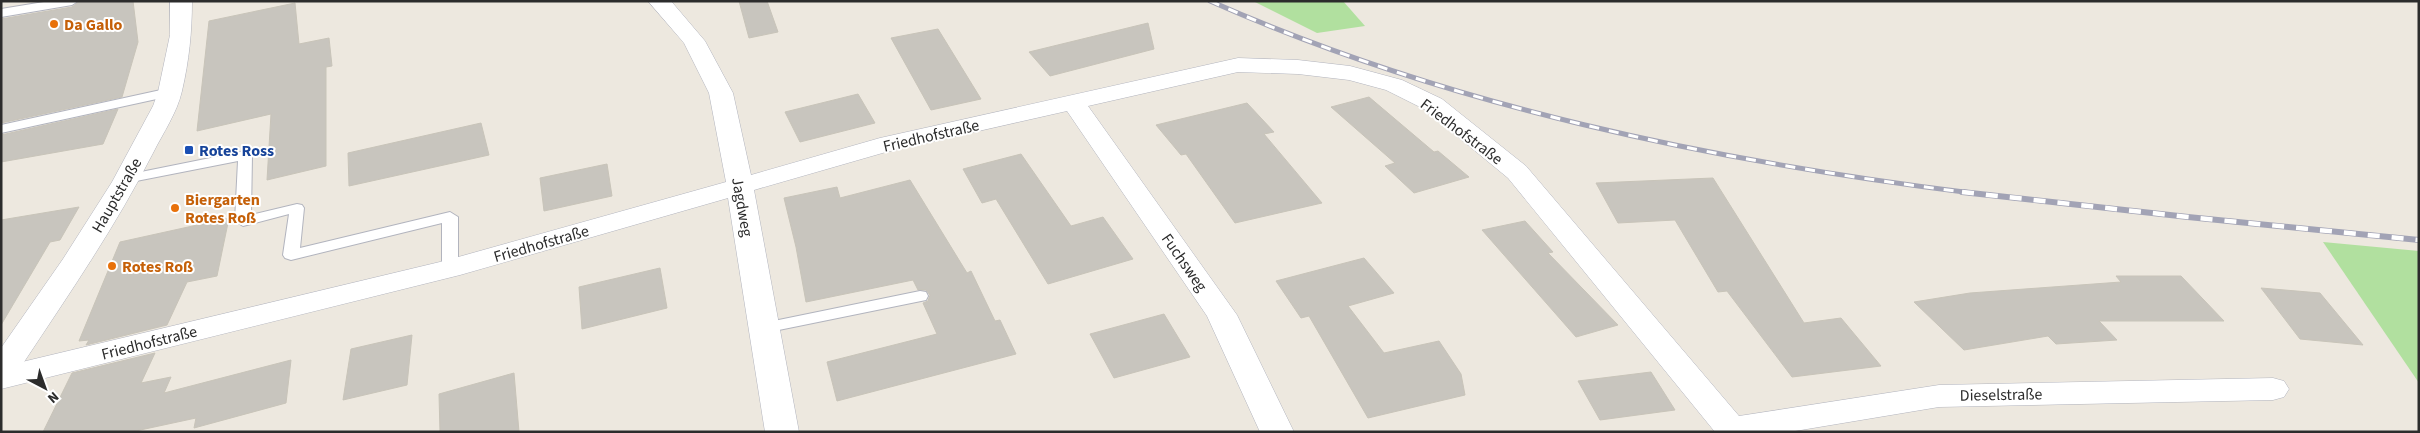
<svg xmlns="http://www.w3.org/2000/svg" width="2420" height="433" font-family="'Source Sans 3',sans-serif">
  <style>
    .green { fill: #b1e09f }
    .building { fill: #c8c5be; stroke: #c8c4b9 }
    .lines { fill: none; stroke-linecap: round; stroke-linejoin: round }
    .service-casing { stroke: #b2b4be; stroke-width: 2 }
    .minor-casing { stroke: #b2b4be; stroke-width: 1 }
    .tertiary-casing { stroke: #b2b4be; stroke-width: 1 }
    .service { fill: #fff; fill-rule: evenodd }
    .minor { fill: #fff; fill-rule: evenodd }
    .tertiary { fill: #fff; fill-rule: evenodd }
    .rail-far1-casing { stroke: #a2a3b5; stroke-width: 5 }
    .rail-casing { stroke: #a2a3b5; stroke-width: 6 }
    .rail-far1 { stroke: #fff; stroke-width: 3; stroke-dasharray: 10; stroke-linecap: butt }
    .rail { stroke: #fff; stroke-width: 4.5; stroke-dasharray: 12; stroke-linecap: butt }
    .food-dot { fill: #e8710a; stroke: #fff; stroke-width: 2 }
    .transit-dot { fill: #1a4fb4; stroke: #fff; stroke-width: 2 }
    .labels { text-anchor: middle; stroke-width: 4; stroke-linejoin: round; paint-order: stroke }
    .food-label { font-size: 16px; font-weight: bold; fill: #c56008; stroke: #fff; text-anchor: start }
    .street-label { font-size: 16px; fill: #2c2c2c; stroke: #fff }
    .transit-label { font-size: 16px; font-weight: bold; fill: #164399; stroke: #fff; text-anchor: start }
  </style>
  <rect width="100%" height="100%" fill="#ede8df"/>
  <g class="green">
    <path d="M1253,1H1343L1365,26L1317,33Z"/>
    <path d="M2323,242L2419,251V383Z"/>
  </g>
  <g class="building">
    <path d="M80,1H133L138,42L122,97L1,123V19L72,7Z"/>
    <path d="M739,1H767L778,32L749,38Z"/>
    <path d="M295,3L299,44L329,38L332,66L326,67V166L267,180L271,114L197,131L209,21Z"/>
    <path d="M1148,23L1154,49L1050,76L1029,52Z"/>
    <path d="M938,29L981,99L931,110L891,38Z"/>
    <path d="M858,94L875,123L800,142L785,112Z"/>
    <path d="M1369,97L1434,152L1438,151L1469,177L1414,193L1385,166L1395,163L1331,107Z"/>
    <path d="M1247,103L1274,132L1264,134L1322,203L1235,223L1186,154L1181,155L1156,125Z"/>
    <path d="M118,109L103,144L1,162V135Z"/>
    <path d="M481,123L489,155L349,186L348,153Z"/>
    <path d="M1021,154L1071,226L1103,217L1133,259L1048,284L996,199L982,203L963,169Z"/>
    <path d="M607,164L612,196L544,211L540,178Z"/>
    <path d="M1713,178L1804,323L1841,318L1881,366L1792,377L1727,291L1718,292L1675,220L1618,223L1596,183Z"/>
    <path d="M910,180L967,273L971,271L995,321L1000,320L1016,354L837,401L827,362L937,334L923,303L928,301L930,295L926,290H918L913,280L806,302L796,247L784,198L837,187L840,198Z"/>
    <path d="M79,207L60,240L50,242L1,325V220Z"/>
    <path d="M229,218L217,276L187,282L167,325L86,345L89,340L79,341L120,242Z"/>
    <path d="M1525,221L1553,252L1548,253L1618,325L1576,337L1482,230Z"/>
    <path d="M1364,258L1394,293L1348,306L1384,353L1439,341L1461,374L1465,395L1368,418L1309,316L1301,318L1276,281Z"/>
    <path d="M660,268L667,308L582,329L579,287Z"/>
    <path d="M2116,276H2181L2224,321H2099L2117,340L2056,344L2048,336L1964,350L1914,302L1970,293L2121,282Z"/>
    <path d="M2261,288L2320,293L2363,345L2300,339Z"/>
    <path d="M1164,314L1190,357L1114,378L1090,334Z"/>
    <path d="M412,335L407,385L343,400L351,349Z"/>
    <path d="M155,353L141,383L171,377L164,393L291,360L286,403L194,428L196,418L131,432H43L72,373Z"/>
    <path d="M1651,372L1675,410L1600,420L1578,381Z"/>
    <path d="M514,373L519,432H440L439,394Z"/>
  </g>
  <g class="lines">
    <defs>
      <g id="service">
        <path d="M50,1H78L72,5L1,17V9Z"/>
        <path d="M170,88L177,92L175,95L1,133V125Z"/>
        <path d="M245,151L252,155L251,215L297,204L302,205L304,208L300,248L450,212L458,217V269L456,272H444L442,269V223L291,260L285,258L283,255L289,214L243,226L235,221L238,161L126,183L119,179L126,175Z"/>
        <path d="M920,291L926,292L928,296L926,300L764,333L758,332L756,328L758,324L764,323Z"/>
      </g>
      <path id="minor" d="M648,1H671L705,41L733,93L751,175L880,138L1238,58L1298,60L1350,66L1402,80L1442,99L1526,166L1739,416L1939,385L2273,378L2284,381L2289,389L2284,397L2273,400L1939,407L1789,432H1715L1508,178L1424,109L1386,90L1349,80L1298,74L1238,72L1088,106L1237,315L1294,432H1260L1207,316L1067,111L886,152L754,190L799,432H765L728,198L460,275L1,389V367L444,261L726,182L709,93L684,43Z"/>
      <path id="tertiary" d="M170,1H192C192,32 189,61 182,91C177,113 163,133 153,153C116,226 69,294 24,362L12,377L1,380V348L63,259L112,182L153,106L158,92L170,35Z"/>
    </defs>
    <use href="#service" class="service-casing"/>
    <use href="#minor" class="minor-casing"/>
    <use href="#tertiary" class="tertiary-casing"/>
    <use href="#service" class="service"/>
    <use href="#minor" class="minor"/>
    <use href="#tertiary" class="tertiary"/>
    <defs>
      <path id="rail-far1" d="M1210,1C1450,107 1713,161 1972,193"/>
      <path id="rail" d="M1962,192L2188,217L2419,240"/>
    </defs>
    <use href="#rail-far1" class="rail-far1-casing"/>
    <use href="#rail" class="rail-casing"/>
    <use href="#rail-far1" class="rail-far1"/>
    <use href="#rail" class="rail"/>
  </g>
  <g class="food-dot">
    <circle cx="54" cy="24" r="5"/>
    <circle cx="175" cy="208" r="5"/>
    <circle cx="112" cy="266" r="5"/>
  </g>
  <rect class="transit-dot" x="184" y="145" width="10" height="10" rx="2.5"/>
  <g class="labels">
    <g class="food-label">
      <text x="64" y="30">Da Gallo</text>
      <text x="185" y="205">Biergarten<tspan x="185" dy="18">Rotes Roß</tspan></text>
      <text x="122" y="272">Rotes Roß</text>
    </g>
    <g class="street-label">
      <text transform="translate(1462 131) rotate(37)" y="6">Friedhofstraße</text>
      <text transform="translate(931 135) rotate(-13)" y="6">Friedhofstraße</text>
      <text transform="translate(116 195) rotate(-60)" y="6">Hauptstraße</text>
      <text transform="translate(743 207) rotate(80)" y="6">Jagdweg</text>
      <text transform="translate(541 243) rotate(-16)" y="6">Friedhofstraße</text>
      <text transform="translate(1185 262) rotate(55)" y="6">Fuchsweg</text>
      <text transform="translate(149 342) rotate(-14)" y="6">Friedhofstraße</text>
      <text transform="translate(2001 394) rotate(-1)" y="6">Dieselstraße</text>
    </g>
    <g class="transit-label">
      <text x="199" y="156">Rotes Ross</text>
    </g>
  </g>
  <rect width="2420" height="433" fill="none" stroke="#2c2c2c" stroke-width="5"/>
  <g transform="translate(45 388) rotate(139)" stroke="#ffffff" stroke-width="4" paint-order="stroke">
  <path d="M0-4L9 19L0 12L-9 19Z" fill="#2c2c2c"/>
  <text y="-8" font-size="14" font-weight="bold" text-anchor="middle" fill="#2c2c2c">N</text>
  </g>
</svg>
